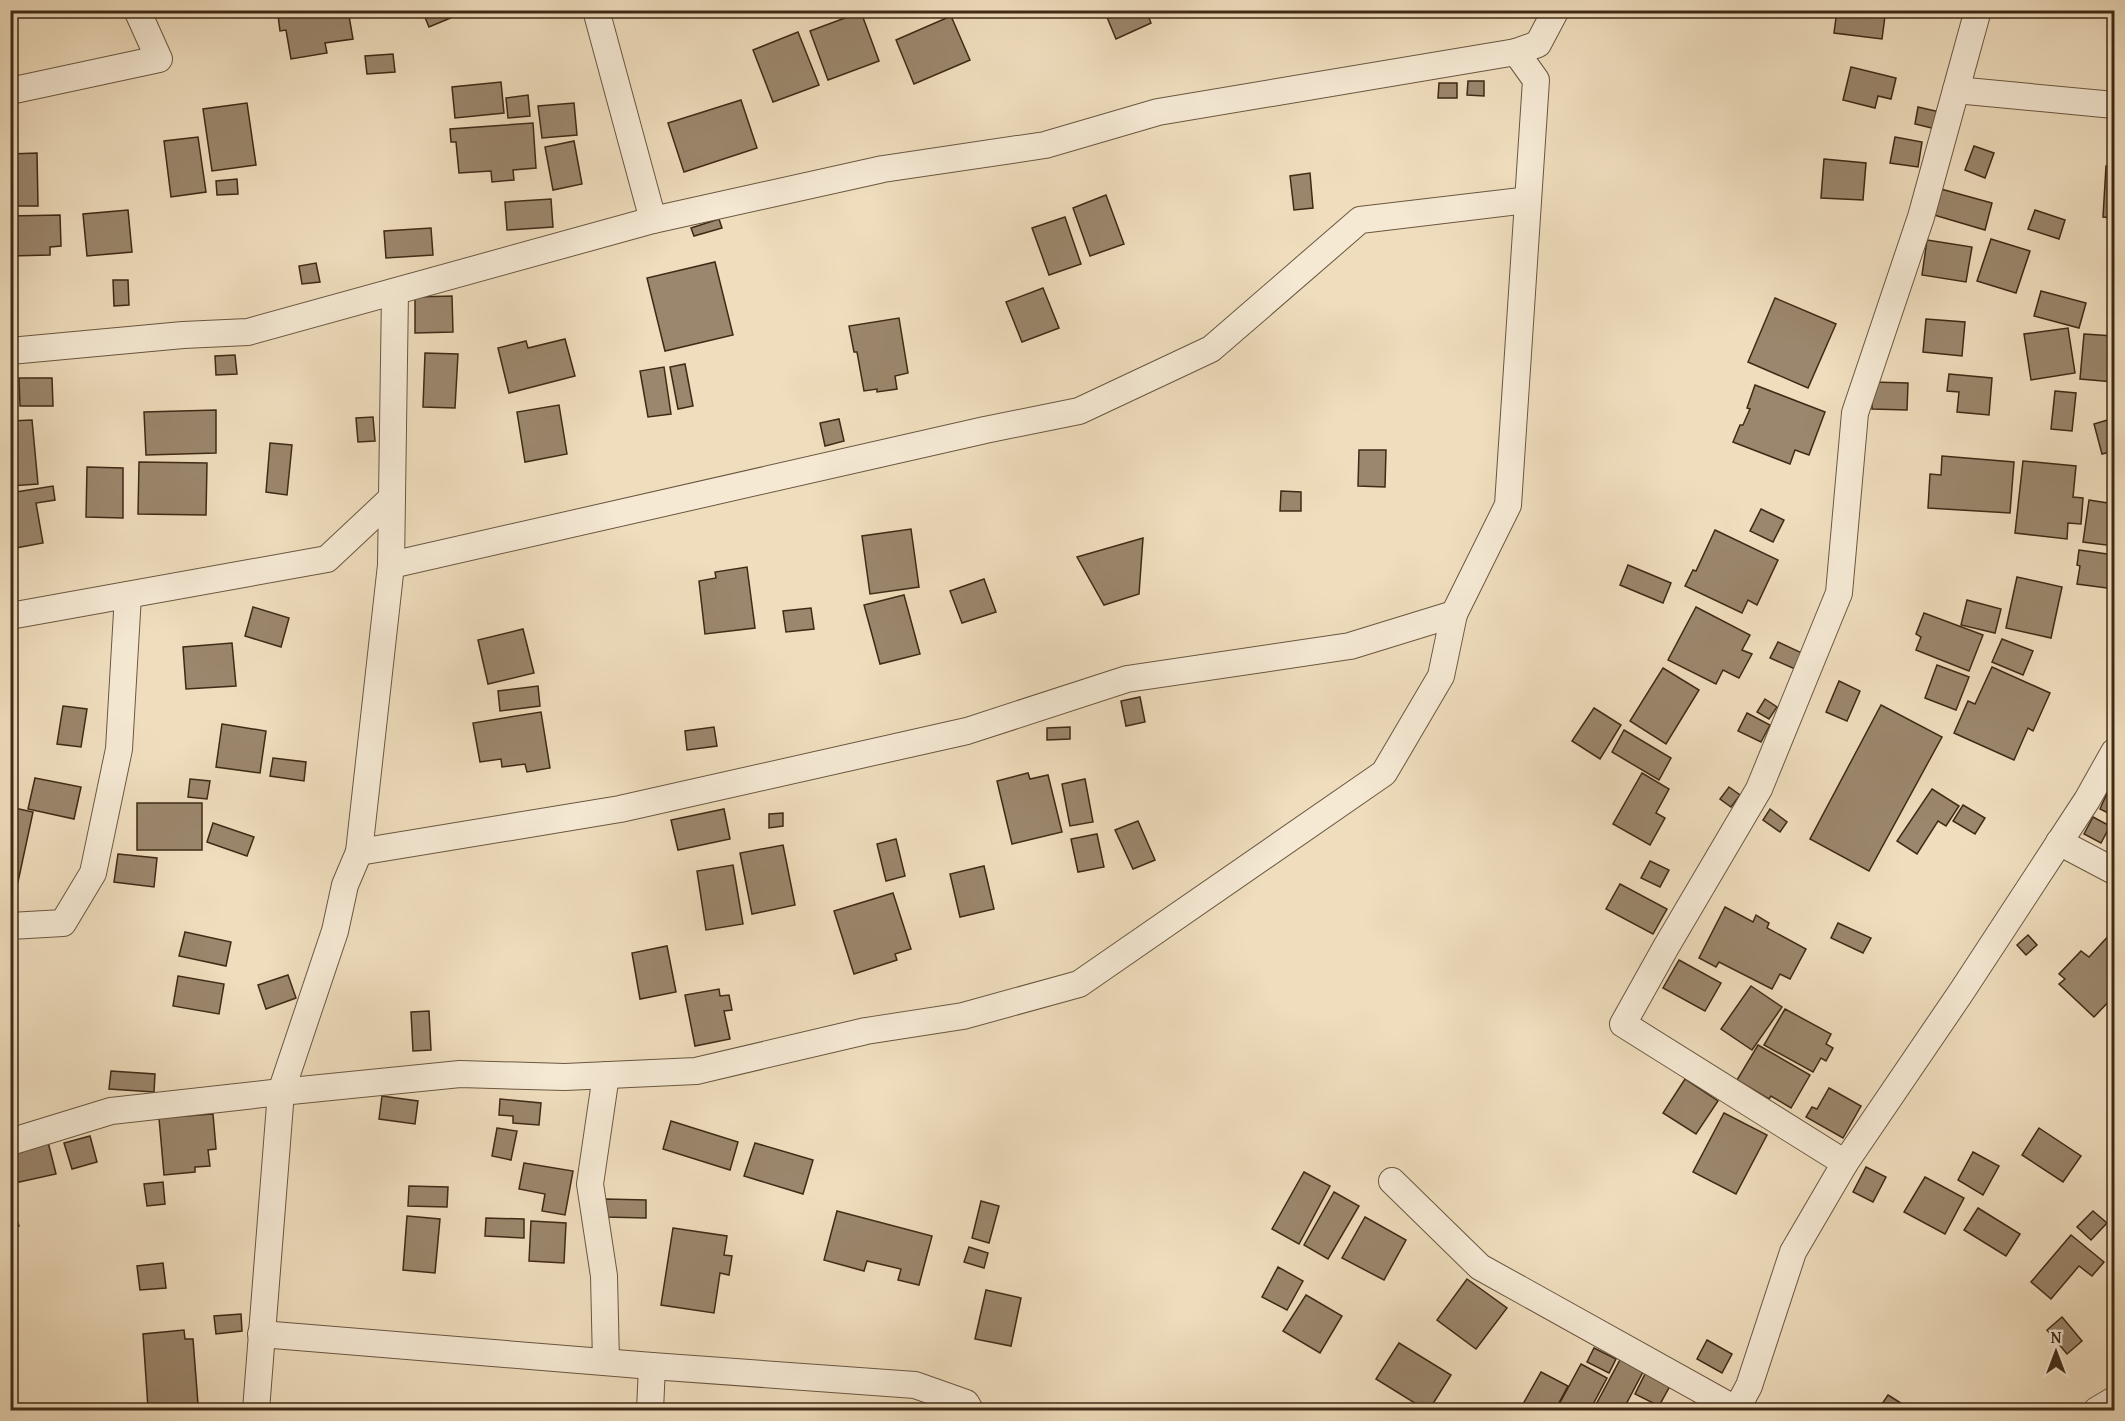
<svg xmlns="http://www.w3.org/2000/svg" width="2125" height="1421" font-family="'Gentium Book Plus',serif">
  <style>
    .building { fill: #9b876d; stroke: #3f2a16; stroke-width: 1.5 }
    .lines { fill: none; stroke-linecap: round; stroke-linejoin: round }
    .minor-casing { stroke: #6b5740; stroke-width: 28 }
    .minor { stroke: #f5e9d4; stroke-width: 26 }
  </style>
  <rect width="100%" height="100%" fill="#efddbd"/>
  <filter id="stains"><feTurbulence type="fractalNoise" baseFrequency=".00333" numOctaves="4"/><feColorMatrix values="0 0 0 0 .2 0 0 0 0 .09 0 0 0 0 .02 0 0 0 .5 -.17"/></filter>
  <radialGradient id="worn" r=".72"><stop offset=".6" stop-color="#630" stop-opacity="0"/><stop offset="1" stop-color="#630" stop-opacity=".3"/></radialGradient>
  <g class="building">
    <path d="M221,10H241L223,17Z"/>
    <path d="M283,10H348L353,39L325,43L327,53L291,59L286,30L280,31L278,15L283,14Z"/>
    <path d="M422,10H459L460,14L429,27Z"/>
    <path d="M1104,10H1146L1151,23L1116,39Z"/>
    <path d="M1837,10L1885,16L1882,39L1834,33Z"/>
    <path d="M861,12L879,61L828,80L810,31Z"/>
    <path d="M951,16L970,60L914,84L896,40Z"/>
    <path d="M798,32L819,85L773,102L753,50Z"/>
    <path d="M393,54L395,72L367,74L365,56Z"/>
    <path d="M1851,67L1896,78L1891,99L1878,96L1875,108L1843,100Z"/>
    <path d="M1468,81H1484V96L1467,95Z"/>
    <path d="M501,82L504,113L455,118L452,87Z"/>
    <path d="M1439,83H1457V98H1438Z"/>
    <path d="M528,95L530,116L508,118L506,98Z"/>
    <path d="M741,100L757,148L684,172L668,123Z"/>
    <path d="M247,103L256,165L212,171L203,109Z"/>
    <path d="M574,103L577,135L542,138L538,106Z"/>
    <path d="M1918,107L1940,112L1936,129L1915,124Z"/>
    <path d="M533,123L536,168L513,170L514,180L492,182L491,171L459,173L456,142H451L450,129Z"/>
    <path d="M198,137L206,192L171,197L164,141Z"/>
    <path d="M1895,137L1922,142L1918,167L1890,163Z"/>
    <path d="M574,141L582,184L553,190L545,147Z"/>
    <path d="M1974,146L1994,153L1985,178L1965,170Z"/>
    <path d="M37,153L38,206H10V154Z"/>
    <path d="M1824,159L1866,163L1863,200L1821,198Z"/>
    <path d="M2106,166L2114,167V218L2103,217Z"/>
    <path d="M1310,173L1313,208L1294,210L1290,176Z"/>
    <path d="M237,179L238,194L217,195L216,181Z"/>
    <path d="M1941,189L1992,203L1985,230L1934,215Z"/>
    <path d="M1106,195L1124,244L1090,256L1073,208Z"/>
    <path d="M551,199L553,227L507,230L505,202Z"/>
    <path d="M128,210L132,252L87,256L83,214Z"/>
    <path d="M2035,210L2065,220L2059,239L2028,229Z"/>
    <path d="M60,215L61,246L50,247V255L10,256V216Z"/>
    <path d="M1065,217L1081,264L1049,275L1032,228Z"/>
    <path d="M719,219L722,228L694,236L691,228Z"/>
    <path d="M431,228L433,255L386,258L384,231Z"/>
    <path d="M1991,239L2030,251L2016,293L1977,281Z"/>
    <path d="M1927,240L1972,247L1966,282L1922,275Z"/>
    <path d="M715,262L733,335L665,351L647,278Z"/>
    <path d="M316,263L320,282L302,284L299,266Z"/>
    <path d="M113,280H128L129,305L114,306Z"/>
    <path d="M1043,288L1059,328L1022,342L1006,302Z"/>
    <path d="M2041,291L2086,303L2079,328L2034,316Z"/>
    <path d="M452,296L453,332L415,333V297Z"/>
    <path d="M1775,298L1836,324L1808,388L1748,362Z"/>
    <path d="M899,318L908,373L895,376L897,389L877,392V389L864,391L857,352H854L849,326Z"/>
    <path d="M1926,319L1965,322L1962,356L1923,352Z"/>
    <path d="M2068,328L2075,373L2031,380L2024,334Z"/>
    <path d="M2084,334L2114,336V382L2080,379Z"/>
    <path d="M565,339L575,376L509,393L498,348L526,341L528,348Z"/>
    <path d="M425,353L458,354L455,408L423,407Z"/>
    <path d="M235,355L237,374L216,375L215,356Z"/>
    <path d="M685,364L693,406L678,409L670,367Z"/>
    <path d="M664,367L671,414L648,417L640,371Z"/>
    <path d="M1949,374L1992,378L1989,415L1957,412L1959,392L1947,391Z"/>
    <path d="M19,378H52L53,406H20Z"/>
    <path d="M1872,382L1908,383L1907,410L1872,409Z"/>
    <path d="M1755,385L1825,412L1809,455L1795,450L1790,464L1733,442L1740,425H1743L1750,409L1747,408Z"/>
    <path d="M2055,391L2076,393L2072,431L2051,429Z"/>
    <path d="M559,405L567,454L525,462L517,412Z"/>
    <path d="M216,410V453L146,455L144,412Z"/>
    <path d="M373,417L375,441L358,442L356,418Z"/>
    <path d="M2114,418V451L2102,454L2094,424Z"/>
    <path d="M839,419L844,441L825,446L820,423Z"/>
    <path d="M32,420L38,484L10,486V421Z"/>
    <path d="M270,443L292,445L287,495L266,492Z"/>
    <path d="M1359,450H1386L1385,487L1358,486Z"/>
    <path d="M1942,456L2014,462L2010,513L1928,508L1930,474L1941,475Z"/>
    <path d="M2023,461L2076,466L2073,497L2083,498L2081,524L2068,523L2067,539L2015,533Z"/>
    <path d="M139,462L207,463L206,515L138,514Z"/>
    <path d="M87,467L123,468V518L86,517Z"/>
    <path d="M53,486L55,500L36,503L43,543L10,549V493Z"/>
    <path d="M1281,491L1301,492V511H1280Z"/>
    <path d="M2089,500L2114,504V546L2083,542Z"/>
    <path d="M1761,509L1784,520L1773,542L1750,531Z"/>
    <path d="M911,529L919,587L870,594L862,536Z"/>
    <path d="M1715,530L1778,560L1757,605L1748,600L1742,613L1685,586L1693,570L1696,571Z"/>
    <path d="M1143,538L1139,594L1104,605L1077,557Z"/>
    <path d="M2079,550L2114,555V589L2077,584L2080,566L2077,565Z"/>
    <path d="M1628,565L1671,583L1663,603L1620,585Z"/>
    <path d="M747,567L755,628L705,634L699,581L716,578L715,572Z"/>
    <path d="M2017,577L2062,587L2051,638L2006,628Z"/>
    <path d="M984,579L996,612L962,623L950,591Z"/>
    <path d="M904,595L920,654L880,664L864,605Z"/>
    <path d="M1967,600L2001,609L1995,633L1961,625Z"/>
    <path d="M253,607L289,618L281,647L245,636Z"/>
    <path d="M1696,607L1750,635L1742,650L1752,654L1739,678L1723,670L1716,684L1668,660Z"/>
    <path d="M811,608L814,629L786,632L783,611Z"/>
    <path d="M1924,613L1983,635L1969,671L1916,650L1921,637L1916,634Z"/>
    <path d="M523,629L534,673L488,684L478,640Z"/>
    <path d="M2002,639L2033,651L2023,675L1992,662Z"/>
    <path d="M1778,642L1802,653L1795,669L1770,658Z"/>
    <path d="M232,643L236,686L186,689L183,647Z"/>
    <path d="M1937,665L1969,677L1956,710L1925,698Z"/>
    <path d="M1992,667L2050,693L2033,731L2028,728L2014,760L1954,733L1968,701L1975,704Z"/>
    <path d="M1663,668L1699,690L1666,744L1630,721Z"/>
    <path d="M1839,681L1860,691L1847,721L1826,712Z"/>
    <path d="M538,686L540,706L500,711L498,691Z"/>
    <path d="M1140,697L1145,722L1126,726L1121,701Z"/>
    <path d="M1765,699L1777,707L1769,719L1757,712Z"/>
    <path d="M1881,705L1942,737L1869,871L1810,839Z"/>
    <path d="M63,706L87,709L81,747L57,744Z"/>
    <path d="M1594,708L1621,725L1600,759L1572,741Z"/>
    <path d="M541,712L550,768L527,772L525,764L502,767L501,759L480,762L473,723Z"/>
    <path d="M1747,713L1770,725L1761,742L1738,731Z"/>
    <path d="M222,724L266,731L260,773L216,767Z"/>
    <path d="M714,727L717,746L687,750L685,731Z"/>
    <path d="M1070,727V739L1047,740V728Z"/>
    <path d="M1624,730L1671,758L1659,780L1612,752Z"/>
    <path d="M273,758L306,762L304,781L270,776Z"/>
    <path d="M1028,773L1030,779L1048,775L1062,832L1012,844L997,781Z"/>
    <path d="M1642,773L1669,789L1656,813L1665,818L1650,845L1613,824Z"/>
    <path d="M35,778L81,787L74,819L28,809Z"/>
    <path d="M190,779L210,781L207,799L188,797Z"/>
    <path d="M1085,779L1093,822L1070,826L1062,784Z"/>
    <path d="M2112,782L2114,783V816L2100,809Z"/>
    <path d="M1729,787L1740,795L1731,807L1720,799Z"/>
    <path d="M1932,789L1959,806L1946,826L1938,821L1917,854L1897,841Z"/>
    <rect x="137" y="803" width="65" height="47"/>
    <path d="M1963,805L1985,818L1975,834L1953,821Z"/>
    <path d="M10,807L33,812L18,882L10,881Z"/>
    <path d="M724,809L730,839L678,850L671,820Z"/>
    <path d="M1770,809L1787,822L1780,832L1763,820Z"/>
    <path d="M783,813V826L769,828V814Z"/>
    <path d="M2093,817L2110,826L2101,843L2084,834Z"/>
    <path d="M1138,821L1155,860L1133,869L1115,830Z"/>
    <path d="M213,823L254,837L247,856L207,842Z"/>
    <path d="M1097,834L1104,867L1078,872L1071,839Z"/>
    <path d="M896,839L905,876L886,881L877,844Z"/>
    <path d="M783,845L795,905L752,914L740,853Z"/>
    <path d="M118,854L157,858L154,887L114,882Z"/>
    <path d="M1650,861L1669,870L1660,887L1641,878Z"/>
    <path d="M733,865L743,924L706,930L697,871Z"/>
    <path d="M984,866L994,909L960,917L950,874Z"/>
    <path d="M1620,884L1667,909L1653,934L1606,909Z"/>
    <path d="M893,893L911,949L895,954L897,960L854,974L834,911Z"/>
    <path d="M1725,907L1753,922L1756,915L1769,923L1767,928L1806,949L1790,979L1780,974L1772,989L1719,962L1716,967L1699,958Z"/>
    <path d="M1838,923L1871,938L1863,953L1831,938Z"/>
    <path d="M2114,930V996L2094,1017L2059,984L2065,979L2059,974L2081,951L2089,957Z"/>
    <path d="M185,932L231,942L226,966L179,956Z"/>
    <path d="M2028,935L2037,945L2026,955L2017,945Z"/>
    <path d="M667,946L676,992L640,999L632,953Z"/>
    <path d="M1679,960L1721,983L1705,1011L1663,988Z"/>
    <path d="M288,975L296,998L266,1009L258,985Z"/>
    <path d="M178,976L224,984L219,1014L173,1006Z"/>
    <path d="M1751,986L1782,1007L1752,1050L1721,1029Z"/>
    <path d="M719,989L720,996L729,995L732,1010L724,1011L730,1039L695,1046L685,995Z"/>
    <path d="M1785,1009L1831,1034L1826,1044L1833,1048L1826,1061L1821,1058L1813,1072L1764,1045Z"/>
    <path d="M429,1011L431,1050L413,1051L411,1012Z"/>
    <path d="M1758,1045L1810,1075L1791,1108L1771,1096L1769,1099L1737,1080Z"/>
    <path d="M111,1071L155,1074L154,1092L109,1089Z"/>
    <path d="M1685,1079L1718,1101L1696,1134L1663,1113Z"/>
    <path d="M1829,1088L1861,1106L1843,1138L1806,1117L1812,1107L1817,1109Z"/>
    <path d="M382,1096L418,1101L415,1124L379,1119Z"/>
    <path d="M500,1099L541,1103L539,1125L513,1123V1116L499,1115Z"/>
    <path d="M1724,1113L1767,1135L1736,1194L1693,1172Z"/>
    <path d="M213,1114L216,1149L208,1150L210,1166L195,1167V1172L164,1175L159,1118Z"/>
    <path d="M671,1121L738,1142L730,1170L663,1149Z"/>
    <path d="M497,1128L517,1131L511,1160L492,1156Z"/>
    <path d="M2039,1128L2081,1156L2063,1182L2022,1155Z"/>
    <path d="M90,1136L97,1162L72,1169L64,1143Z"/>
    <path d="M48,1142L56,1174L10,1184V1150Z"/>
    <path d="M755,1143L813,1160L803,1194L744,1176Z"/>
    <path d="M1973,1152L1999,1166L1983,1195L1958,1180Z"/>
    <path d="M524,1163L573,1171L565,1215L542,1211L545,1194L519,1189Z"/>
    <path d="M1866,1167L1886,1177L1873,1202L1853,1192Z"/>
    <path d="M1304,1172L1330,1186L1299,1244L1272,1229Z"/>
    <path d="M1925,1177L1964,1198L1945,1234L1904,1212Z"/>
    <path d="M163,1182L165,1204L147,1206L144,1184Z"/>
    <path d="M409,1186L448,1187L447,1207L408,1206Z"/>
    <path d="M1334,1192L1359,1206L1328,1259L1304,1245Z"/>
    <path d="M605,1199L646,1200V1218L605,1217Z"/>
    <path d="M10,1200L19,1226L10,1229Z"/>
    <path d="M981,1201L999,1206L989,1243L972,1238Z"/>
    <path d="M1978,1208L2020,1234L2006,1256L1964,1230Z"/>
    <path d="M837,1211L932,1236L919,1285L898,1280L901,1269L867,1261L864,1271L824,1260Z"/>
    <path d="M2093,1211L2107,1223L2091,1240L2077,1227Z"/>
    <path d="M407,1216L440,1219L435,1273L403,1270Z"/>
    <path d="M1365,1217L1406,1240L1384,1280L1342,1258Z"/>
    <path d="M486,1218L524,1219V1238L485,1236Z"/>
    <path d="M531,1221L566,1223L564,1263L529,1261Z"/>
    <path d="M673,1228L727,1236L724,1255L732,1256L729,1275L720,1273L714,1313L661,1305Z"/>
    <path d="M2071,1235L2104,1262L2092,1276L2079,1266L2051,1299L2031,1282Z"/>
    <path d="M969,1247L988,1253L984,1268L964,1262Z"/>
    <path d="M163,1263L166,1288L140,1290L137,1266Z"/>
    <path d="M1278,1267L1303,1281L1287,1310L1262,1297Z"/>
    <path d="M1467,1279L1507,1308L1476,1349L1437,1320Z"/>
    <path d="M986,1290L1021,1298L1011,1346L975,1339Z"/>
    <path d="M1306,1295L1342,1316L1320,1353L1283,1331Z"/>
    <path d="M241,1314L242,1331L216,1334L214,1316Z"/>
    <path d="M2062,1317L2082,1341L2067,1354L2047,1330Z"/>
    <path d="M184,1330L185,1339H193L198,1404L148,1408L143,1334Z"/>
    <path d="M1707,1340L1732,1354L1722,1373L1697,1359Z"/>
    <path d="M1399,1343L1451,1375L1429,1410H1426L1376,1379Z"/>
    <path d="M1594,1348L1616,1359L1609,1373L1587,1362Z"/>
    <path d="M1621,1358L1644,1370L1623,1410H1593Z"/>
    <path d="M1581,1364L1607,1378L1590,1410H1556Z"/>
    <path d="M1541,1372L1568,1386L1555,1410H1535L1523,1404Z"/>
    <path d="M1646,1372L1671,1384L1659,1406L1635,1394Z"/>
    <path d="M1888,1395L1912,1410H1878Z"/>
    <path d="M282,1407L311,1409V1410H282Z"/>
  </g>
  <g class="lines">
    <defs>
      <g id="minor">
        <path d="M596,10L653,220"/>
        <path d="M1516,52L1538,44L1556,10"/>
        <path d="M1956,90L2114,105"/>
        <path d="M10,91L159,59L137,10"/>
        <path d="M10,351L183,335L248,332L653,220L883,169L1045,145L1158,112L1516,52L1536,80L1508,505L1454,614L1350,646L1127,679L967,731L620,809L359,852"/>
        <path d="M391,565L985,430L1079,411L1211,349L1360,220L1528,200"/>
        <path d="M10,616L327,559L392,498"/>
        <path d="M2059,842L2114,871"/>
        <path d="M10,926L63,923L93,873L119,749L128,595"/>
        <path d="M606,1075L590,1184L604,1276L606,1362"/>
        <path d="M10,1142L111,1111L281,1092L460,1074L565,1077L696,1071L866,1031L963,1016L1079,984L1384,773L1441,676L1454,614"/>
        <path d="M1845,1163L1623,1024L1666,947L1759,789L1839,593L1855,413L1921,217L1978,10"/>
        <path d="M1392,1181L1480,1267L1737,1410"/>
        <path d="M261,1334L652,1366L915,1385L966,1403L970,1410"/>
        <path d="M256,1410L281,1092L335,931L345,885L359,852L391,565L395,292"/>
        <path d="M650,1410L652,1366"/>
        <path d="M1736,1410L1749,1386L1793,1252L1845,1163L1962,991L2087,800L2114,752"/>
        <path d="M2097,1410L2114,1400"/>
      </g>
    </defs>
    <use href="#minor" class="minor-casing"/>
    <use href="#minor" class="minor"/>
  </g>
  <rect width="2125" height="1421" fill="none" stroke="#efddbd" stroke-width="36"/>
  <rect x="12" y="12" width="2101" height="1397" fill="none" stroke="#3f2a16" stroke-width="3"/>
  <rect x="18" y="18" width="2089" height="1385" fill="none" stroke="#3f2a16" stroke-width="1.5"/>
  <g transform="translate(2056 1352)" stroke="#f5e9d4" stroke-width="4.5" paint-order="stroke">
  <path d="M0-4.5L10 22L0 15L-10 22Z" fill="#3f2a16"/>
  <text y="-9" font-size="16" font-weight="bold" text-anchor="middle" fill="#3f2a16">N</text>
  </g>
  <rect width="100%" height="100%" filter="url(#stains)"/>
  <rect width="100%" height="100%" fill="url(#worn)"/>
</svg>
